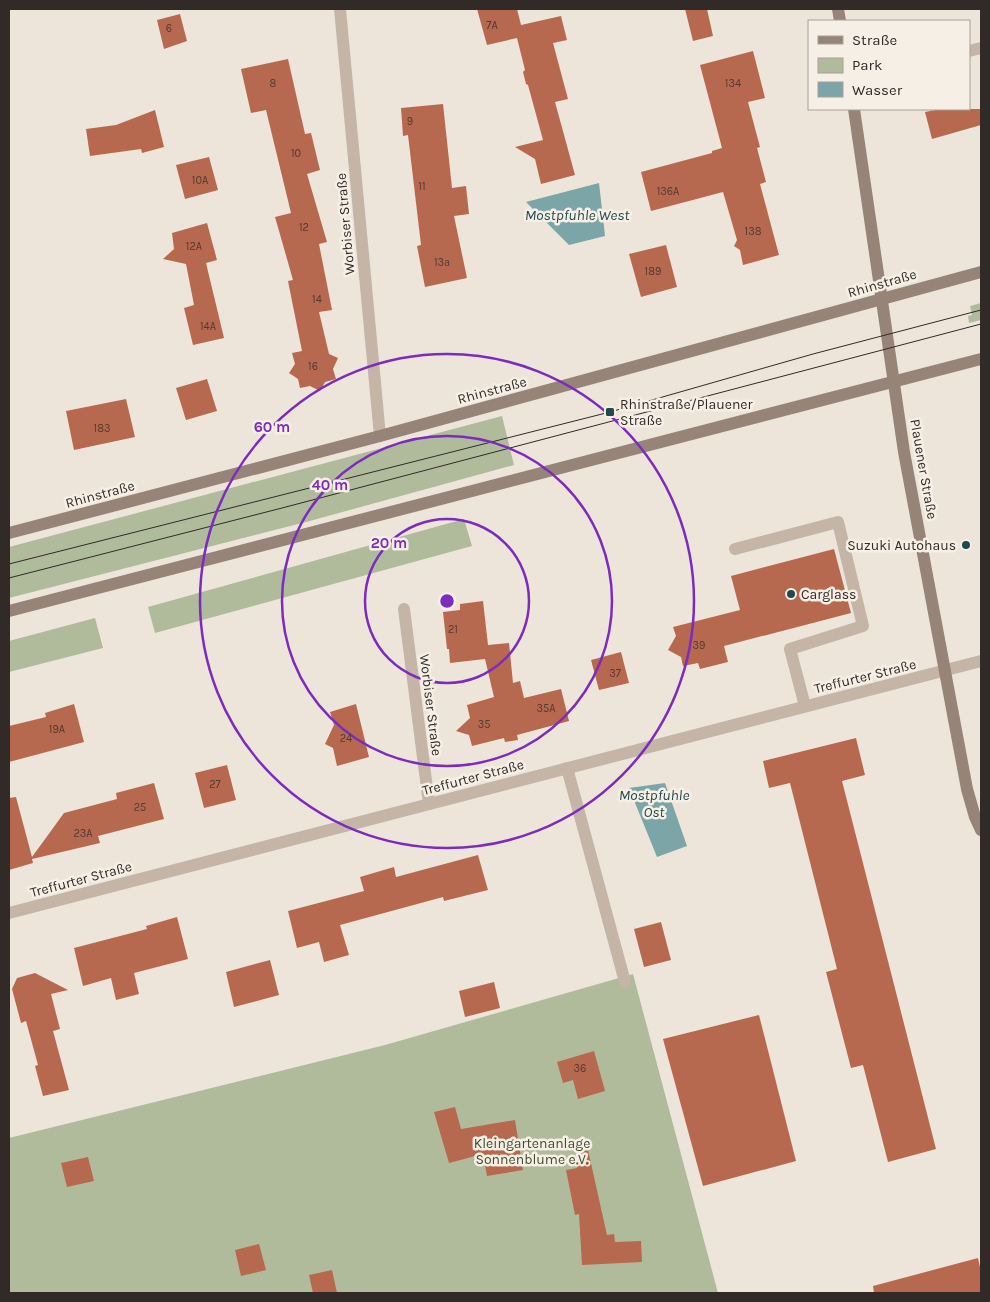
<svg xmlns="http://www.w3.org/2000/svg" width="990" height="1302" font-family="Karla,sans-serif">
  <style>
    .green { fill: #b0bb9c }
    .water { fill: #7ca5a7 }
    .building { fill: #b7694f }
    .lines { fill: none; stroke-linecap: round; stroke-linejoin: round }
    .lane { stroke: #c4b5a7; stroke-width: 12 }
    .street { stroke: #c4b5a7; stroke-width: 12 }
    .secondary { stroke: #978479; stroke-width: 12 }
    .tram { stroke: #322a27; stroke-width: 1 }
    .ring { fill: none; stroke: #7b2cbf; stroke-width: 2.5 }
    .poi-dot { fill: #224a4e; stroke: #f6efe5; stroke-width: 2 }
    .labels { text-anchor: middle; stroke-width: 5; stroke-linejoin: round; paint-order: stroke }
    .number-label { font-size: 11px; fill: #533a31 }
    .street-label { font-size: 14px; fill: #322a27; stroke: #f6efe5 }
    .poi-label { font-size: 14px; fill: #322a27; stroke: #f6efe5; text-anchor: start }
    .park-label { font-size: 14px; fill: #414d2e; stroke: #f6efe5 }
    .water-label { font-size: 15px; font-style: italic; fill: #224a4e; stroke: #f6efe5 }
    .centre { fill: #7b2cbf; stroke: #f6efe5; stroke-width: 2.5 }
    .ring-label { font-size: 15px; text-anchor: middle; font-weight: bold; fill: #7b2cbf; stroke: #f6efe5; stroke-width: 5; stroke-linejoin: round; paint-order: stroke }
  </style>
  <rect width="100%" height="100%" fill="#eee5da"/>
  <g class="green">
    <path d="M981,303V320L969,323L968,316L972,315L970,306Z"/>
    <path d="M502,416L514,465L306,522L9,598V547Z"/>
    <path d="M464,519L472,546L155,633L148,607Z"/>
    <path d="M95,618L103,648L9,672V641Z"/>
    <path d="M633,974L718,1293H9V1138L385,1045Z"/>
  </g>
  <g class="water">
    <path d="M599,183L605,236L569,245L526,202Z"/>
    <path d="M665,783L687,846L657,857L629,788Z"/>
  </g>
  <g class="building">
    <path d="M477,9H517L521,25L561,16L567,40L553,43L568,99L555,102L575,175L541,184L535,159L515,147L543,140L528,85L526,84L523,72L525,70L517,38L487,45Z"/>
    <path d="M685,9H707L713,36L693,41Z"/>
    <path d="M180,14L187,41L164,49L157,20Z"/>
    <path d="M753,51L765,98L748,102L760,147L757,148L766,182L760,184L779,255L743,265L740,250L734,246L737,240L723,192L651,211L641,172L712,153V151L722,148L700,65Z"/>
    <path d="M288,59L305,134L311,133L320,170L307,174L327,242L319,244L332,310L319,312L329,354L338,358L333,369L336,379L325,382L320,391L310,386L300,388L298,379L289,373L295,364L292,353L302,351L288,281L293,280L275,217L291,213L266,110L251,113L241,69Z"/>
    <path d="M443,104L452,188L466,186L469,214L454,216L467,278L425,287L417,246L421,245L408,135L403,136L401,108Z"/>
    <path d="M940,109H981V125L932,139L925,112Z"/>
    <path d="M155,110L164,147L142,153L141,149L90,156L86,129L116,125Z"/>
    <path d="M209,157L218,190L185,199L176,165Z"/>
    <path d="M207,223L217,260L206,263L224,338L193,345L184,308L194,305L186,264L163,259L174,249L172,233Z"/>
    <path d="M666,245L677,287L641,297L629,254Z"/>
    <path d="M207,379L217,411L186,420L176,388Z"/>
    <path d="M126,399L135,437L74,450L66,411Z"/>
    <path d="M834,549L851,613L724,646L728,662L700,669L698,663L683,666L681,657L668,650L676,636L673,627L740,610L731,576Z"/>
    <path d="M483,601L488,645L509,643L513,683L520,681L524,698L561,689L569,721L517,735L518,740L505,742L504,738L472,746L469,735L456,731L470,718L467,705L494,697L485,659L450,663L449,649H447L443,612L460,610V604Z"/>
    <path d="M621,652L629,683L599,690L591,660Z"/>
    <path d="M74,704L84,742L9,762V726L46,717L45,713Z"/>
    <path d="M356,704L369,757L337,766L333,748L325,744L334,725L330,712Z"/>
    <path d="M856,738L865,775L842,781L936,1149L888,1162L863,1065L851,1068L826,972L837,969L790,783L769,788L763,761Z"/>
    <path d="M227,765L236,800L204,808L195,773Z"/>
    <path d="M154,783L164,819L98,836L100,843L32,859L33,863L9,870V798L16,797L32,857L64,813L117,799L116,793Z"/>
    <path d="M478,855L488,890L444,901L443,897L340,925L349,955L324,962L319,942L297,948L288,911L364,891L360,877L394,867L396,877Z"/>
    <path d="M177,917L188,959L134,973L139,994L116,1000L111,978L83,986L74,948L147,929L146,926Z"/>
    <path d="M661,922L671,960L644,967L634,929Z"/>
    <path d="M270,960L279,995L234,1007L226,972Z"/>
    <path d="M35,973L68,990L51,994L60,1029L53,1031L69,1090L43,1096L35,1066L38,1065L26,1021L21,1023L12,989L17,978Z"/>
    <path d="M494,982L500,1008L465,1017L459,991Z"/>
    <path d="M759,1015L796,1161L703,1186L663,1039Z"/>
    <path d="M594,1051L605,1091L578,1099L573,1080L563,1083L557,1062Z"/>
    <path d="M455,1107L461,1129L515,1120L523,1170L487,1176L483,1154L449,1163L434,1112Z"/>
    <path d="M588,1150L607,1235L614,1234L615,1242L641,1241L642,1262L582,1265L579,1214L575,1215L566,1170L577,1168L576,1152Z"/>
    <path d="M88,1157L94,1181L67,1187L61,1163Z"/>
    <path d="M259,1244L266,1270L241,1276L235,1250Z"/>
    <path d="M978,1258L981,1272V1293H874L873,1286Z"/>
    <path d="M332,1270L337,1293H313L309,1275Z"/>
  </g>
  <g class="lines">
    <g class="lane">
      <path d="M735,549L838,522L863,626L790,649L805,706"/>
      <path d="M567,768L625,982"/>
    </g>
    <g class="street">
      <path d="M340,9L380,436"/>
      <path d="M969,51L981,48"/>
      <path d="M404,609L429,804"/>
      <path d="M9,913L981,661"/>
    </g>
    <g class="secondary">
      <path d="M838,9L840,21"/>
      <path d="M854,109L904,452L967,789L975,817L981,830"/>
      <path d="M9,533L380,436L981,272"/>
      <path d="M9,611L981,359"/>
    </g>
    <g class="tram">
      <path d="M9,564L610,412L813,354L981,310"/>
      <path d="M9,578L282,508L981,324"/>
    </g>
  </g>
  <g class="ring">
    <circle cx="447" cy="601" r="82"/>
    <circle cx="447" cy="601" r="165"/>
    <circle cx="447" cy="601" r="247"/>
  </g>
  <g class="poi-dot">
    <rect x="605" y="407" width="10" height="10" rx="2.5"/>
    <circle cx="966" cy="545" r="5"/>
    <circle cx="791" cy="594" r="5"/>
  </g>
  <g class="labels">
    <g class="number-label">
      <text x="492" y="29">7A</text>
      <text x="169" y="32">6</text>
      <text x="273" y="87">8</text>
      <text x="733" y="87">134</text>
      <text x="410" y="125">9</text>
      <text x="296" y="157">10</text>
      <text x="200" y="184">10A</text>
      <text x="422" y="190">11</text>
      <text x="668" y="195">136A</text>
      <text x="304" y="231">12</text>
      <text x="753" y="235">138</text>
      <text x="194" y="250">12A</text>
      <text x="442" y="266">13a</text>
      <text x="653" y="275">189</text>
      <text x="317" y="303">14</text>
      <text x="208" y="330">14A</text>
      <text x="313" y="370">16</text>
      <text x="102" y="432">183</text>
      <text x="453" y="633">21</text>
      <text x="699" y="649">39</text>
      <text x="615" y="677">37</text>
      <text x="546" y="712">35A</text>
      <text x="484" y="728">35</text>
      <text x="57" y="733">19A</text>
      <text x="346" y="742">24</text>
      <text x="215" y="788">27</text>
      <text x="140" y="811">25</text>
      <text x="83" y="837">23A</text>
      <text x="580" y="1072">36</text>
    </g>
    <g class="street-label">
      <text transform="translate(345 224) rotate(-95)" y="5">Worbiser Straße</text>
      <text transform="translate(882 283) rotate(-16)" y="5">Rhinstraße</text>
      <text transform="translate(492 390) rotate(-15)" y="5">Rhinstraße</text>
      <text transform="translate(924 469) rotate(80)" y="5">Plauener Straße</text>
      <text transform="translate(100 494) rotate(-15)" y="5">Rhinstraße</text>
      <text transform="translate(865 676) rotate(-14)" y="5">Treffurter Straße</text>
      <text transform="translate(431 705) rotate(83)" y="5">Worbiser Straße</text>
      <text transform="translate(473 777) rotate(-15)" y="5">Treffurter Straße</text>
      <text transform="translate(81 879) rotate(-15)" y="5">Treffurter Straße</text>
    </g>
    <g class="poi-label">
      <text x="620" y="409">Rhinstraße/Plauener<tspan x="620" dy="16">Straße</tspan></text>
      <text x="956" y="550" text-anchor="end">Suzuki Autohaus</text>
      <text x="801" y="599">Carglass</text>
    </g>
    <g class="park-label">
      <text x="532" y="1148">Kleingartenanlage<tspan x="532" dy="16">Sonnenblume e.V.</tspan></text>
    </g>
    <g class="water-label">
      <text x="577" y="220">Mostpfuhle West</text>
      <text x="654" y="800">Mostpfuhle<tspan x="654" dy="17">Ost</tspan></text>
    </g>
  </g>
  <circle cx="447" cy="601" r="8" class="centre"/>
  <g class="ring-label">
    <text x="272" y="432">60 m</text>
    <text x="330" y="490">40 m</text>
    <text x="389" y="548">20 m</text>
  </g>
  <rect width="990" height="1302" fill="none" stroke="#322a27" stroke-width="20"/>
  <rect x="808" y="20" width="162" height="90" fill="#f6efe5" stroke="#a8a099"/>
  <rect x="818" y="36" width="25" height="8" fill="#978479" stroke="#a8a099"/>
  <text x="852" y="45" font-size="15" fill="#322a27">Straße</text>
  <rect x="818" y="58" width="25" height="15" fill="#b0bb9c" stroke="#a8a099"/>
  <text x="852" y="70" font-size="15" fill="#322a27">Park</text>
  <rect x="818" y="82" width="25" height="15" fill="#7ca5a7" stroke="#a8a099"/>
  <text x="852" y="95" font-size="15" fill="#322a27">Wasser</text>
</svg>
